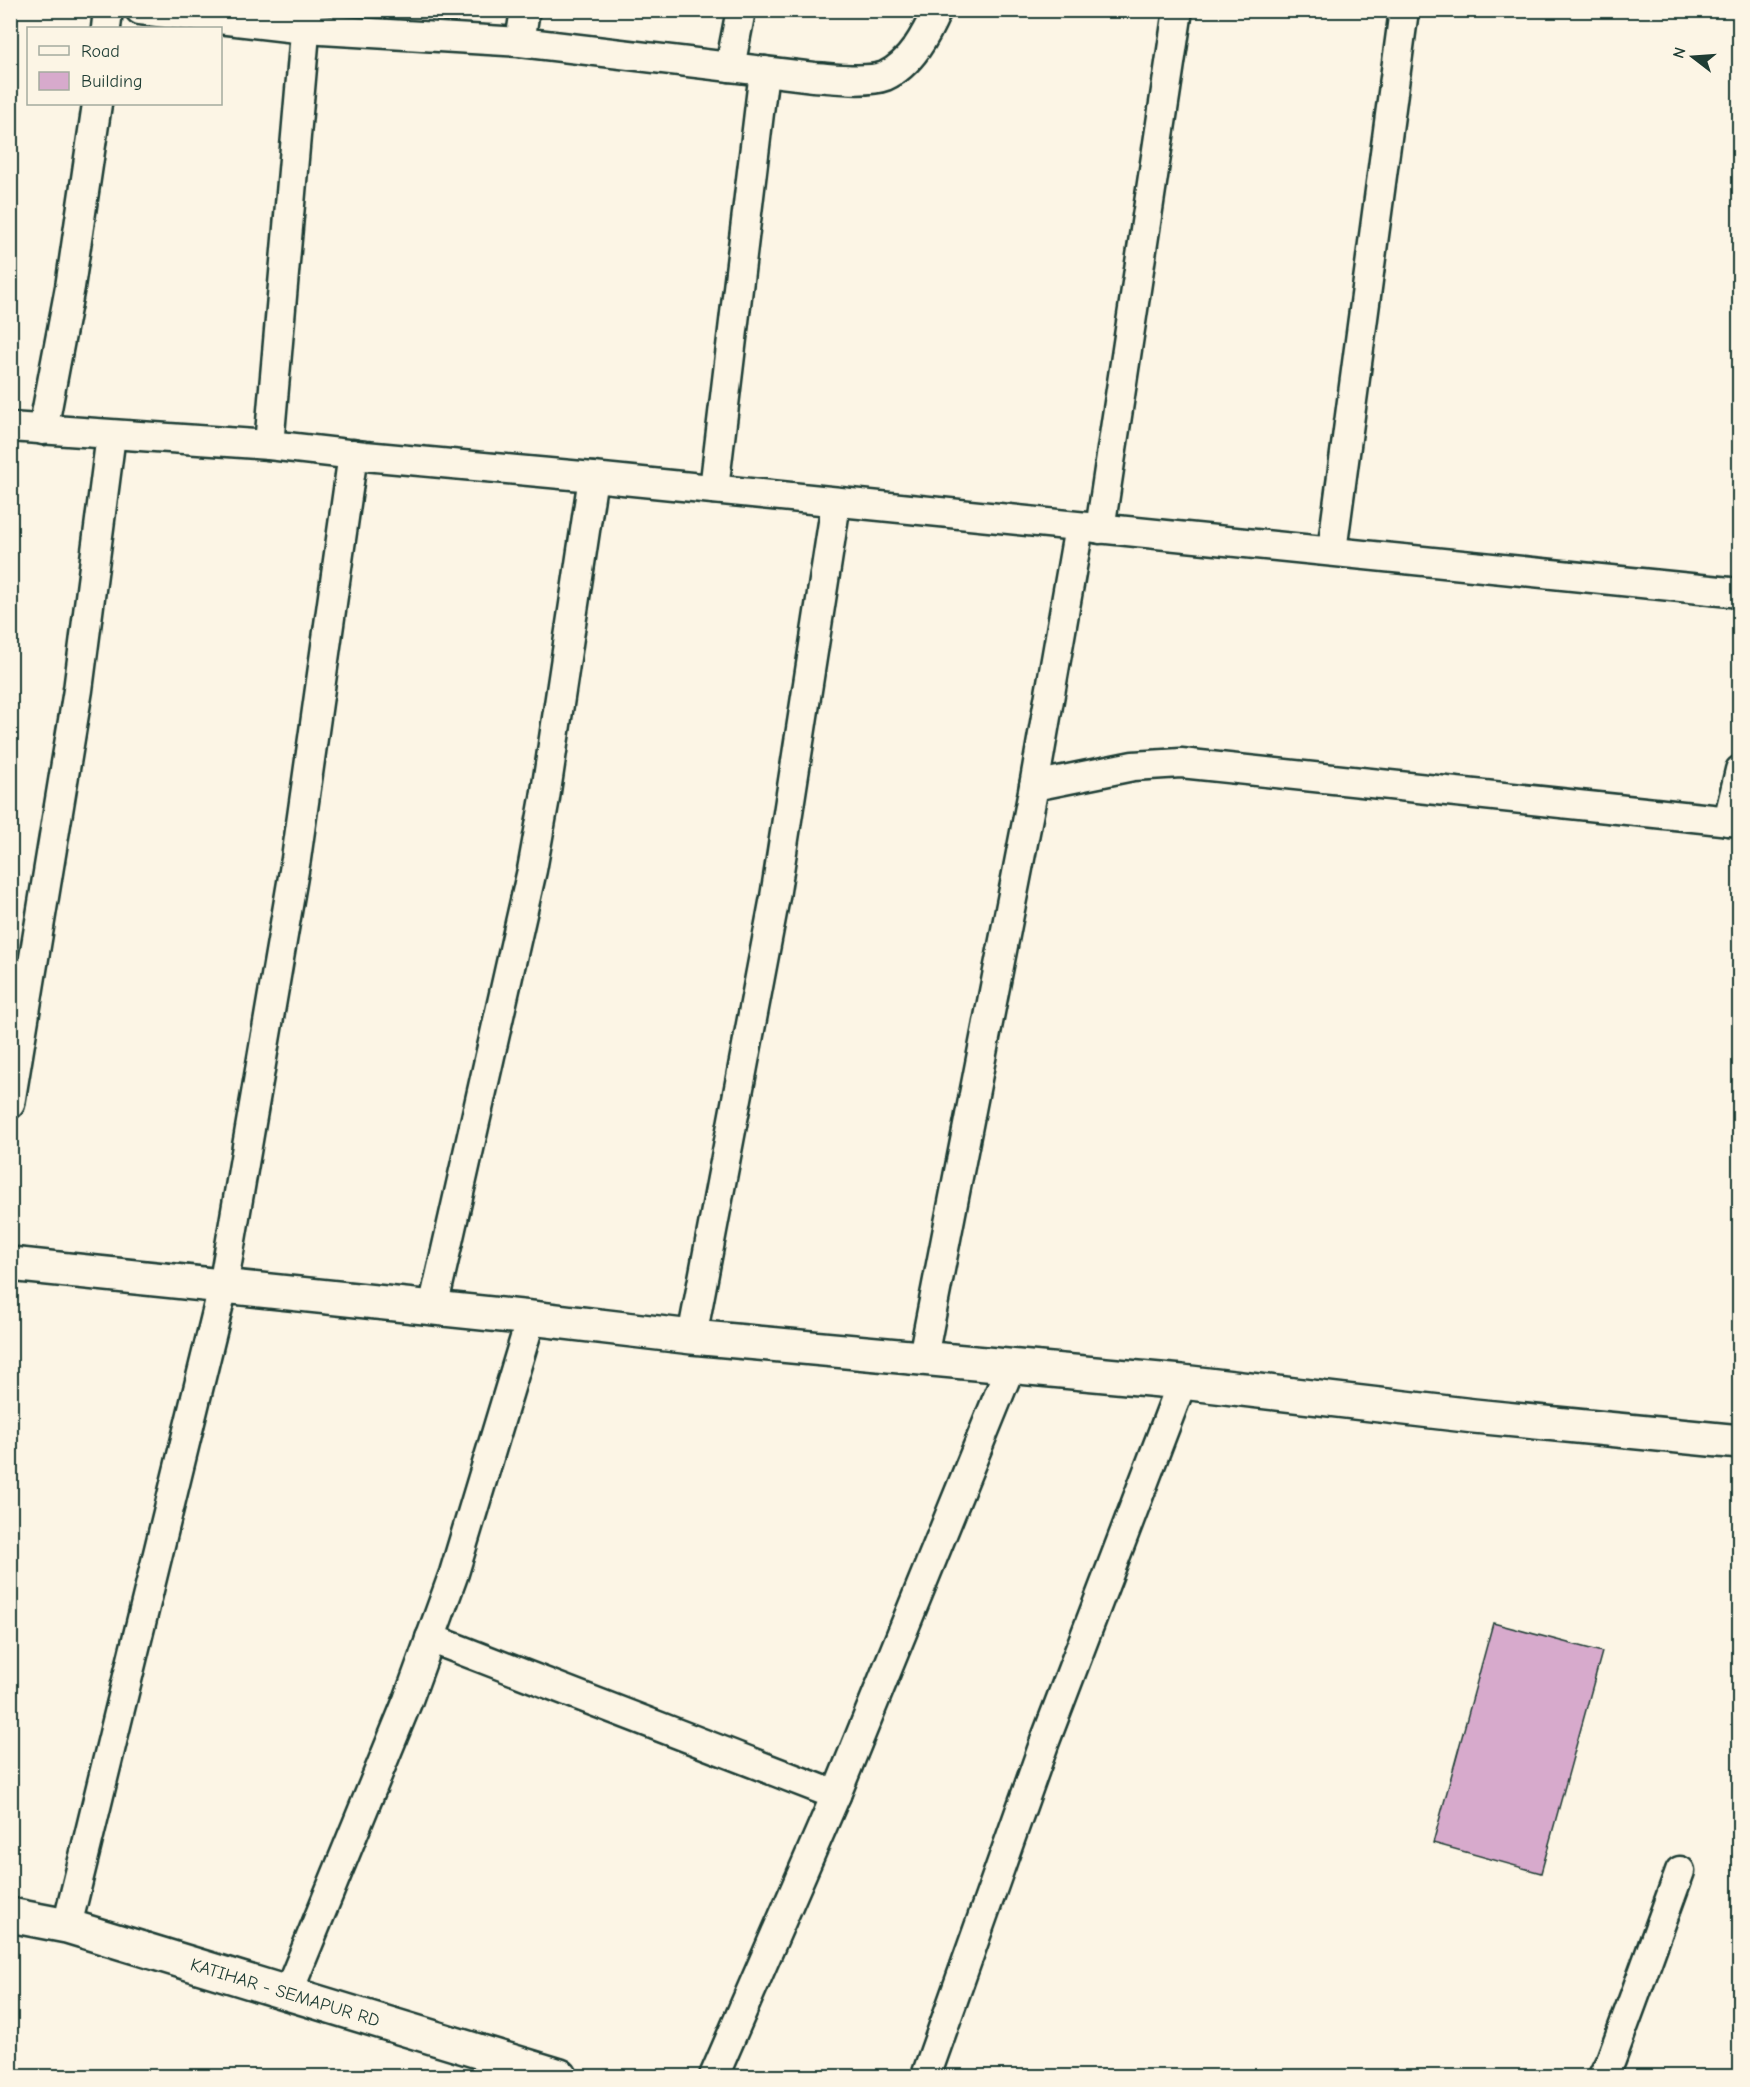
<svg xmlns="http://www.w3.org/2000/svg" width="1750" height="2087" font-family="'Comic Neue',sans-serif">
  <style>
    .building { fill: #d7aacc; stroke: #1f3d34; stroke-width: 1.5 }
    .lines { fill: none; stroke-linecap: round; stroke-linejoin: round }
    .street-casing { stroke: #1f3d34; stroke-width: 33 }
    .secondary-casing { stroke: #1f3d34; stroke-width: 38 }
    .street { stroke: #fcf5e5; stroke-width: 28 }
    .secondary { stroke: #fcf5e5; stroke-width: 33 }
    .labels { text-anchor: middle; stroke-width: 6; stroke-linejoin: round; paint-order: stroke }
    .street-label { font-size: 18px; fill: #1f3d34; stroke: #fcf5e5 }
  </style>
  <rect width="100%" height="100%" fill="#fcf5e5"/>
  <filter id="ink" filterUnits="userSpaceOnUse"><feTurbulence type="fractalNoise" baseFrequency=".0167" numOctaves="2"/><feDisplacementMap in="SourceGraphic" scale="12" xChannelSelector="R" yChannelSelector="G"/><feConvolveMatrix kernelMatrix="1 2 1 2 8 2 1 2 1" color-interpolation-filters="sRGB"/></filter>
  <g filter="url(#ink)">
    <path class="building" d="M1493,1623L1602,1652L1541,1873L1433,1843Z"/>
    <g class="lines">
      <defs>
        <g id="street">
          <path d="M140,10L305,29L520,42L814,77C832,78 867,83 885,76C911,64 926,35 937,10"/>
          <path d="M106,28L108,10"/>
          <path d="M520,42L525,10"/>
          <path d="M730,67L741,10"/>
          <path d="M10,427L269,445L365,456L593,477L1740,593"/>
          <path d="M43,430L70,287L97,104"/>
          <path d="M269,445L307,10"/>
          <path d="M714,489L764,71"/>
          <path d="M1100,529L1178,10"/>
          <path d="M1332,551L1404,10"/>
          <path d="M1034,786L1133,766L1181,763L1740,822"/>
          <path d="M1728,821L1740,770"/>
          <path d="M10,1104L78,690L111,435"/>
          <path d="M433,1308L532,870L545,798L593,477"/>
          <path d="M692,1337L775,897L836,503"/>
          <path d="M923,1357L1034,786L1079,527"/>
          <path d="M430,1638L836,1795"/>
          <path d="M67,1926L223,1287L296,859L353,454"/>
          <path d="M288,1993L408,1700L454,1573L531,1318"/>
          <path d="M714,2076L836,1795L1011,1365"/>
          <path d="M926,2076L1045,1741L1182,1382"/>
          <path d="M1603,2076L1611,2060L1635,1995L1680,1871"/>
        </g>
        <g id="secondary">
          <path d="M10,1264L531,1318L692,1337L1182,1382L1474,1416L1740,1442"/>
          <path id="s1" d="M10,1915L67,1926L560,2076"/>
        </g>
      </defs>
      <use href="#street" class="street-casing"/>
      <use href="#secondary" class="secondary-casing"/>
      <use href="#street" class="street"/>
      <use href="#secondary" class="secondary"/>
    </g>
  </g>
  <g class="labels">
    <g class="street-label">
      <text dy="6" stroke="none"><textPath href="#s1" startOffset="286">KATIHAR - SEMAPUR RD</textPath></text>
    </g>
  </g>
  <rect width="1750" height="2087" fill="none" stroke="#fcf5e5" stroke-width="36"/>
  <rect x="18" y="18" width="1714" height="2051" fill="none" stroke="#1f3d34" stroke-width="2" filter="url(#ink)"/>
  <rect x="27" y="27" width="195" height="78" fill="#fcf5e5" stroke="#a4ab9e" stroke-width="1.5"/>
  <rect x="39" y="46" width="30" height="9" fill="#fcf5e5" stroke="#a4ab9e" stroke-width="1.5"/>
  <text x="81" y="57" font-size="18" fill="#1f3d34">Road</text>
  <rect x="39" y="72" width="30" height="18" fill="#d7aacc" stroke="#a4ab9e" stroke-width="1.5"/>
  <text x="81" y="87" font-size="18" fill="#1f3d34">Building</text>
  <g transform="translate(1693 57) rotate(287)" stroke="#fcf5e5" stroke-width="4.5" paint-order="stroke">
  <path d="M0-4.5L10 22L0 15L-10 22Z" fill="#1f3d34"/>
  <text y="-9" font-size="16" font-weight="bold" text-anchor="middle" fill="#1f3d34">N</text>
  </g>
</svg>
